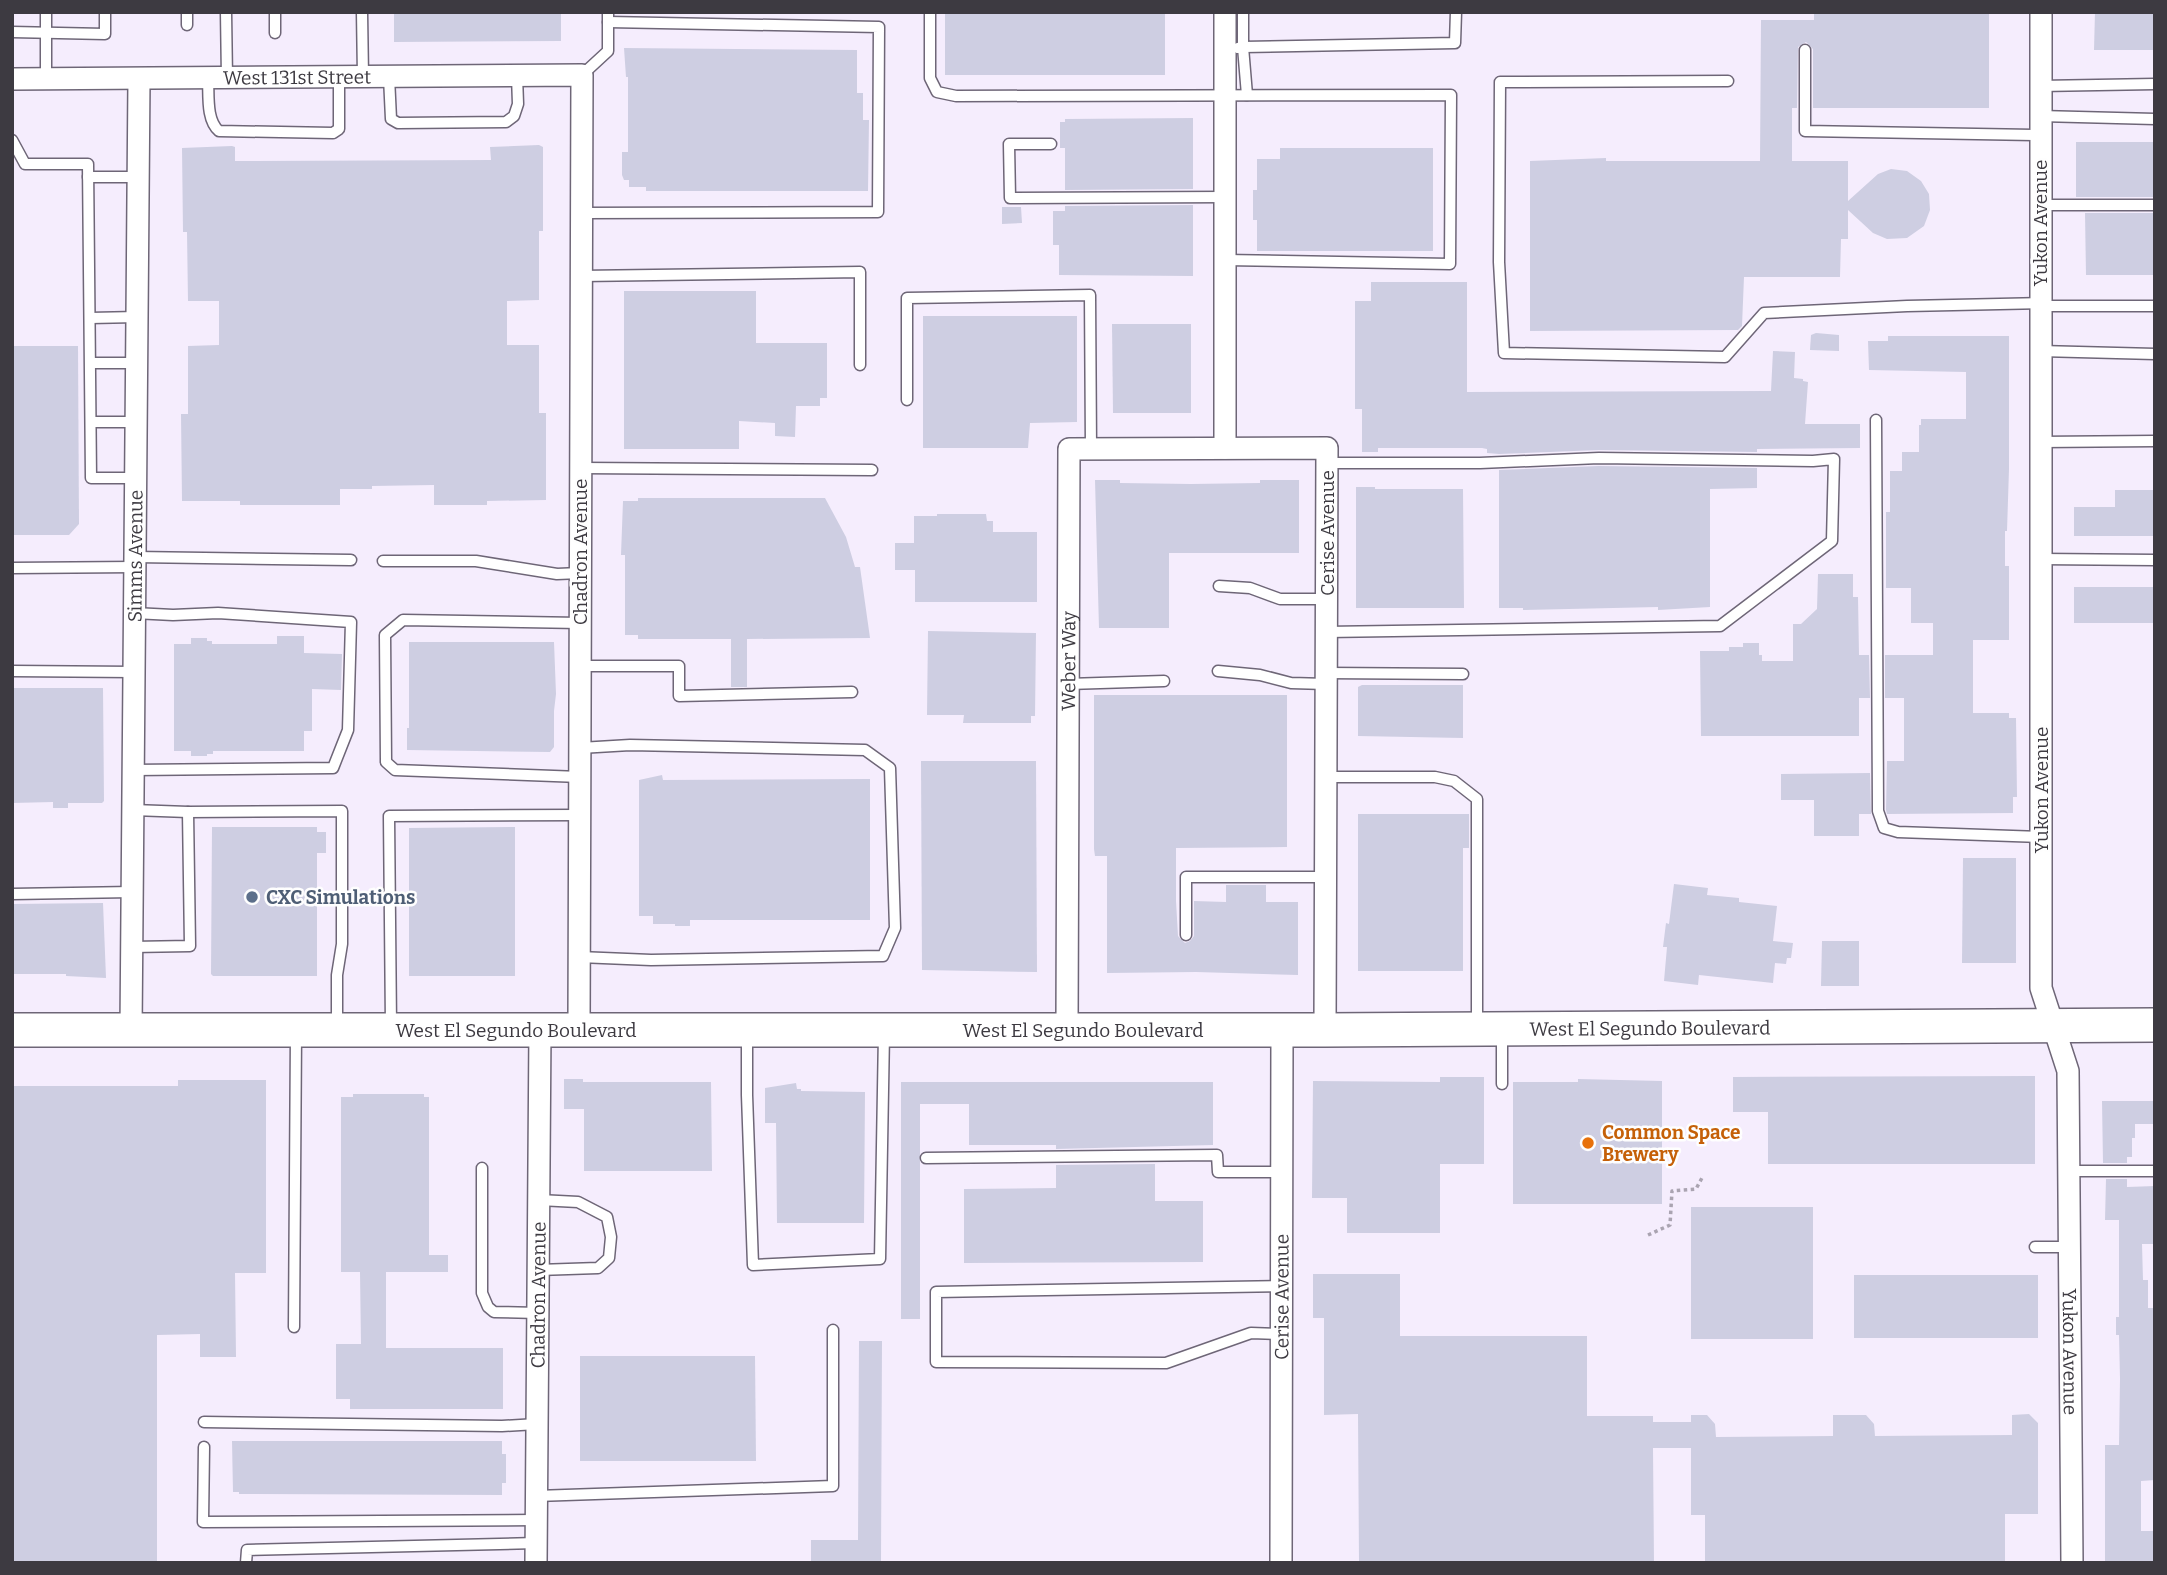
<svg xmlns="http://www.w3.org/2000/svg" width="2167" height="1575" font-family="Bitter,serif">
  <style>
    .building { fill: #cecee2 }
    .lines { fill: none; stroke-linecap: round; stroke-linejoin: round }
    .lane-casing { stroke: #6e6677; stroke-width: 13 }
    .street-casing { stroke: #6e6677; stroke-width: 24 }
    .primary-casing { stroke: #6e6677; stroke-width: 36 }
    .path { stroke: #aaa4b1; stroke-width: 3.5; stroke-dasharray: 3.5 3.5; stroke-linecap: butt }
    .lane { stroke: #fff; stroke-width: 10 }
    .street { stroke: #fff; stroke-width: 21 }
    .primary { stroke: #fff; stroke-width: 33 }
    .service-dot { fill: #5c6f8a; stroke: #fefefe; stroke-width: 2.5 }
    .food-dot { fill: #e8710a; stroke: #fefefe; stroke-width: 2.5 }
    .labels { text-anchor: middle; stroke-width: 5; stroke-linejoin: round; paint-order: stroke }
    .street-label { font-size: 19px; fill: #3d3a41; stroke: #fefefe }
    .service-label { font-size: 19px; font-weight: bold; fill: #4e5e75; stroke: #fefefe; text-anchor: start }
    .food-label { font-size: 19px; font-weight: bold; fill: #c56008; stroke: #fefefe; text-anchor: start }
  </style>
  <rect width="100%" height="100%" fill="#f5edfd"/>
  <g class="building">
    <path d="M394,12H561V41L394,42Z"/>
    <rect x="945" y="12" width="220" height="63"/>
    <path d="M1814,12H1989V108H1813V49L1806,42L1798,47L1797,108H1792V161H1848V201L1878,174L1891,169L1907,171L1921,181L1929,194L1930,210L1924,226L1907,238L1887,239L1873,233L1848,210V239H1841L1840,277H1744L1742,326L1738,330L1530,331V161L1606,158V161H1760L1761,20H1814Z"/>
    <path d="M2095,12H2155V50H2094Z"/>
    <path d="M624,48L857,50V93H863V120H869L868,191H646V187H629V180H624L622,175V152H628V77H626Z"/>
    <path d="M1193,118V189L1065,190V148H1060V122H1065V119Z"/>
    <rect x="2076" y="142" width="79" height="55"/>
    <path d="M539,145L543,147V231H539V300L507,301V345H539V413H546V500L487,501V505H434V485L372,486V489H340V505H240V501H182L181,414H188V346L219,345V301H188L187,232H183L182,148L232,146L235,147V161L491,160L490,147Z"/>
    <path d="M1280,148H1433V251H1257V220H1253V190H1257V159H1280Z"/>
    <path d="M1193,205V276L1059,275V245H1053V211H1065V206Z"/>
    <path d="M1002,207H1021L1022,223L1002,224Z"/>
    <path d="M2085,213H2155V275H2086Z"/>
    <path d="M1371,282H1467V392L1771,391L1773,351L1795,352L1794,378L1803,379V381L1808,382L1805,424H1860V448L1757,449V452L1599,450L1499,454L1487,453V449L1482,448H1378V452H1362V409H1355V301H1371Z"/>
    <path d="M624,291H756V343H827V398H820V406H796L795,437L775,436V423L739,421V449H624Z"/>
    <path d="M923,316H1077V422L1030,423L1028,448H923Z"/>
    <path d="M1112,324H1191V413H1113Z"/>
    <path d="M1816,333L1839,335V351L1810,350L1811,335Z"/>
    <path d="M1888,336H2009V469L2007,531H2005V566H2009V640H1973V713H2009V718H2016L2017,797H2013V813L1887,814L1886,810L1887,761H1904V698H1885V655H1933V623H1911V588H1886V512H1890V471H1902V452H1919V425H1921V419H1966V372L1869,370L1868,341H1888Z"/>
    <path d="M12,346H78L79,524L69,535H12Z"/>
    <path d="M1599,466L1757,468V488L1710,489V607L1658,610V607L1523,610V608H1499V470Z"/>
    <path d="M1095,480H1120V483L1191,484L1260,483V480H1299V553H1169V628H1099Z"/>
    <path d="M1356,487H1375V489H1463L1464,608H1356Z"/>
    <path d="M2115,490H2155V536H2074V507H2115Z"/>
    <path d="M638,498H825L846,537L855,567H860L870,638L747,639V687H731V639H638V635H625V555H621L623,501H638Z"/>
    <path d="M937,514H986L987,521H993V532H1037V602H915V570H895V543H914V516H937Z"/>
    <path d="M1818,574H1853V597H1858L1859,655H1869L1870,698H1859V736H1701L1700,651H1729V647H1743V643H1759V655H1762V661H1793V624H1801L1817,609Z"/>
    <rect x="2074" y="587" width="81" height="36"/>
    <path d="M928,631L1036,633L1035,716H1031V723H963L964,715H927Z"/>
    <path d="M277,636H304V653L342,654L341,690L312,689V731H304V751H213V754H207V756H191V751H174V644H191V638H207V641H212V644H277Z"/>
    <path d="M409,642H554L556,694L554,711V747L550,752L407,750V728H409Z"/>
    <path d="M1362,685H1463V738L1358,736V687Z"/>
    <path d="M12,688H103L104,801L102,803H68V808H53V802L12,803Z"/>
    <path d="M1094,695H1287V847L1176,848V901L1178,936L1185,943L1190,941L1194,936V901L1226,902V885H1266V902H1298V975L1196,972L1107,973V856H1095L1094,849Z"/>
    <path d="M921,761H1036L1037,972L922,970Z"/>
    <path d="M1870,773L1871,814H1859V836H1814V800H1781V774Z"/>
    <path d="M662,775L663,780L870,779V920H690V926H675V924H653V916H639V780Z"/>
    <path d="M1358,814H1469V848H1463V971H1358Z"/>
    <path d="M212,827H317V832H326V853H317V976H213L211,974Z"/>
    <path d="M515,827V976H409V828Z"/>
    <path d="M1963,858H2016V963H1962Z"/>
    <path d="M1674,884L1708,888L1707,895L1739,898V902L1777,906L1773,941L1793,943L1791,958H1787L1786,964L1775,963L1773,983L1699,975L1698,985L1664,981L1667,947H1663L1666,923L1669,924Z"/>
    <path d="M103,903L106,978L66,976V974H12V904Z"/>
    <path d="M1822,941H1859V986H1821Z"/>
    <path d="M2035,1076V1164H1768V1112H1733V1077Z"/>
    <path d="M1440,1077H1484V1164H1440V1233H1347V1198H1312L1313,1081L1440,1082Z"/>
    <path d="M564,1079H583V1082H711L712,1171H584V1109H564Z"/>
    <path d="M1578,1079L1662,1081V1204H1513V1082H1578Z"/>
    <path d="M178,1080H266V1273H235L236,1357H200V1334L157,1335V1563H12V1086H178Z"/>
    <path d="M901,1082H1213V1145L1056,1149V1145H969V1104H920V1319H901Z"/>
    <path d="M796,1083L797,1089H801V1091L865,1092L864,1223H777L776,1123H765V1088Z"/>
    <path d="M353,1094H424V1097H429V1255H448V1272H386V1348H503V1409H350V1399H336V1344H361L360,1272H341V1097H353Z"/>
    <path d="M2102,1101H2155V1124H2135V1138H2132V1157H2127V1163H2103Z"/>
    <path d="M1155,1164V1201H1203V1262L964,1263V1189L1056,1188V1165Z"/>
    <path d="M2106,1179H2127V1187L2155,1186V1244H2142L2143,1280H2148V1308H2155V1480L2141,1481V1531H2155V1563H2105V1445H2119L2120,1379L2119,1335H2116V1317H2119V1220H2105Z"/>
    <rect x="1691" y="1207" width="122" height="132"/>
    <path d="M1313,1274H1400V1336H1587V1416H1653V1422H1691V1415H1707L1715,1424L1716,1437L1833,1436V1415H1866L1874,1424L1875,1436L2012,1435V1415L2029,1414L2038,1423V1514H2005V1563H1705V1515H1691V1448H1653L1654,1563H1359L1358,1414L1324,1415V1318H1313Z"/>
    <rect x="1854" y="1275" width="184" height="63"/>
    <path d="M859,1341H882L881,1563H811V1540H858Z"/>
    <path d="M580,1356H755L756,1461H580Z"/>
    <path d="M232,1441H502V1454H506V1483H502V1495L239,1494V1492H233Z"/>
  </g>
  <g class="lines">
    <defs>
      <g id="lane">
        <path d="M46,12V79"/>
        <path d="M187,12V25"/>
        <path d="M226,12L227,79"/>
        <path d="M275,12V33"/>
        <path d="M362,12L363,77"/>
        <path d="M930,12V78L937,92L956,96L1451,95L1450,264L1225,260"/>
        <path d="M1243,12V47L1455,43L1456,12"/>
        <path d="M12,32L105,34V12"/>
        <path d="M1238,48L1243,47L1247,95"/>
        <path d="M1805,50V131L2040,135"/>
        <path d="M582,75L608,51V12"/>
        <path d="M389,77L391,119L398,123L506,122L514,116L518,104L517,76"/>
        <path d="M208,79C209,95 206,120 219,131L333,133L339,129V78"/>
        <path d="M1728,81L1500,82L1499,262L1504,353L1725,357L1764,313L1907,306L2040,303"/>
        <path d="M2040,86L2155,84"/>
        <path d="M2040,116L2155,119"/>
        <path d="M12,140L25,164H88L91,478H136"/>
        <path d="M1051,144H1009L1010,198L1225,197"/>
        <path d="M88,177H138"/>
        <path d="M2040,205H2155"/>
        <path d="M582,213L878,212L879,27L608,22"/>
        <path d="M581,276L860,272V365"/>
        <path d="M2040,306H2155"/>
        <path d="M90,318L137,317"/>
        <path d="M2040,351L2155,354"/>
        <path d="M91,363H137"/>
        <path d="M907,400V298L1090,295L1091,449"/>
        <path d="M1876,420L1878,811L1884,828L1898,832L2041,837"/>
        <path d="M91,422H136"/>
        <path d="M2040,442L2155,441"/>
        <path d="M581,468L872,470"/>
        <path d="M135,557L351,560"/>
        <path d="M2040,559L2155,560"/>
        <path d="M383,561H476L557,574L580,573"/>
        <path d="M12,568L135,567"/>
        <path d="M1219,586L1250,588L1280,599H1326"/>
        <path d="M1326,632L1720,626L1832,541L1834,459L1813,461L1599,458L1480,463H1327"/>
        <path d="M580,666H679V696L852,692"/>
        <path d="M12,671L134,672"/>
        <path d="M1218,671L1260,675L1291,683L1326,684"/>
        <path d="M1326,673L1463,674"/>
        <path d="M1068,684L1164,681"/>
        <path d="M133,770L333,768L348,730L351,622L218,613L173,615L134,613"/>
        <path d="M580,777L395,770L386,762L385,635L403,620L580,623"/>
        <path d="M1326,777H1435L1454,781L1477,799V1025"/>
        <path d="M133,810L188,812L342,811V944L337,975V1027"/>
        <path d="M12,894L132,892"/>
        <path d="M1186,935V877H1326"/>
        <path d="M132,947L190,946L188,812"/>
        <path d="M579,957L651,960L883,956L895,928L890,768L865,750L630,745L580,748"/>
        <path d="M391,1026L389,816L579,815"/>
        <path d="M1502,1031V1084"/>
        <path d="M747,1032V1095L753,1265L880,1259L884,1033"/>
        <path d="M926,1158L1217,1155L1218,1172H1282"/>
        <path d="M482,1168V1293L488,1307L494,1312L538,1313"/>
        <path d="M2068,1171H2155"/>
        <path d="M2035,1247H2069"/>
        <path d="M538,1270L598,1268L609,1258L611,1237L607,1217L578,1202L539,1200"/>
        <path d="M294,1327L296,1033"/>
        <path d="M1280,1334L1251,1333L1166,1363L936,1362V1292L1282,1286"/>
        <path d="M204,1422L502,1426L537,1424"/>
        <path d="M204,1447L203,1522L536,1520"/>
        <path d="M536,1496L833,1486V1330"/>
        <path d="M246,1563L247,1550L536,1543"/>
      </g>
      <g id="street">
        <path d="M1225,12V448"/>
        <path id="s1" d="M2041,12V988L2068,1071L2072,1563"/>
        <path id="s2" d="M12,79L582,75L579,1029"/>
        <path id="s3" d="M1067,1029L1069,449L1327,448L1325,1030"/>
        <path id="s4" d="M131,1030L139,79"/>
        <path id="s5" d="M536,1563L540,1029"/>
        <path id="s6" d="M1281,1563L1282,1030"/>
      </g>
      <g id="primary">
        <path id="s7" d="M12,1030H1325L2155,1025"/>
      </g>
    </defs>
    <use href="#lane" class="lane-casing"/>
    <use href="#street" class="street-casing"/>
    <use href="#primary" class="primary-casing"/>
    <path class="path" d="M1648,1235L1670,1225L1672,1191L1696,1189L1703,1176"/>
    <use href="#lane" class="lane"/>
    <use href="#street" class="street"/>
    <use href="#primary" class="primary"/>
  </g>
  <circle class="service-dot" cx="252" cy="897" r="7"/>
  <circle class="food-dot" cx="1588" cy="1143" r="7"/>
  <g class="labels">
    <g class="street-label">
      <text dy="7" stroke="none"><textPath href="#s2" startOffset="285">West 131st Street</textPath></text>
      <text transform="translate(2040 223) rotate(-90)" y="7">Yukon Avenue</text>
      <text transform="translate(1327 533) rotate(-90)" y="7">Cerise Avenue</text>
      <text transform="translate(580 552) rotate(-90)" y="7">Chadron Avenue</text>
      <text dy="7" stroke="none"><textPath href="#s4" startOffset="474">Simms Avenue</textPath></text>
      <text dy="7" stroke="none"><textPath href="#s3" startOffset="368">Weber Way</textPath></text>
      <text transform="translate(2041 790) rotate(-90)" y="7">Yukon Avenue</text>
      <text dy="7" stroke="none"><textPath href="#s7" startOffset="1638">West El Segundo Boulevard</textPath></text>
      <text dy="7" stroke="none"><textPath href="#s7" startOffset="504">West El Segundo Boulevard</textPath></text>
      <text dy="7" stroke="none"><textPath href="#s7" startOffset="1071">West El Segundo Boulevard</textPath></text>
      <text dy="7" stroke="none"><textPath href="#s5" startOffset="268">Chadron Avenue</textPath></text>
      <text dy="7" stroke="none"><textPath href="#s6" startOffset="266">Cerise Avenue</textPath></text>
      <text dy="7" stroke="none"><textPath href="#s1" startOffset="1344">Yukon Avenue</textPath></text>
    </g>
    <g class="service-label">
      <text x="266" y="904">CXC Simulations</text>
    </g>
    <g class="food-label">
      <text x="1602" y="1139">Common Space<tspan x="1602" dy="22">Brewery</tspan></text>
    </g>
  </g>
  <rect width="2167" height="1575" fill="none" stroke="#3d3a41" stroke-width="28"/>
</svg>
